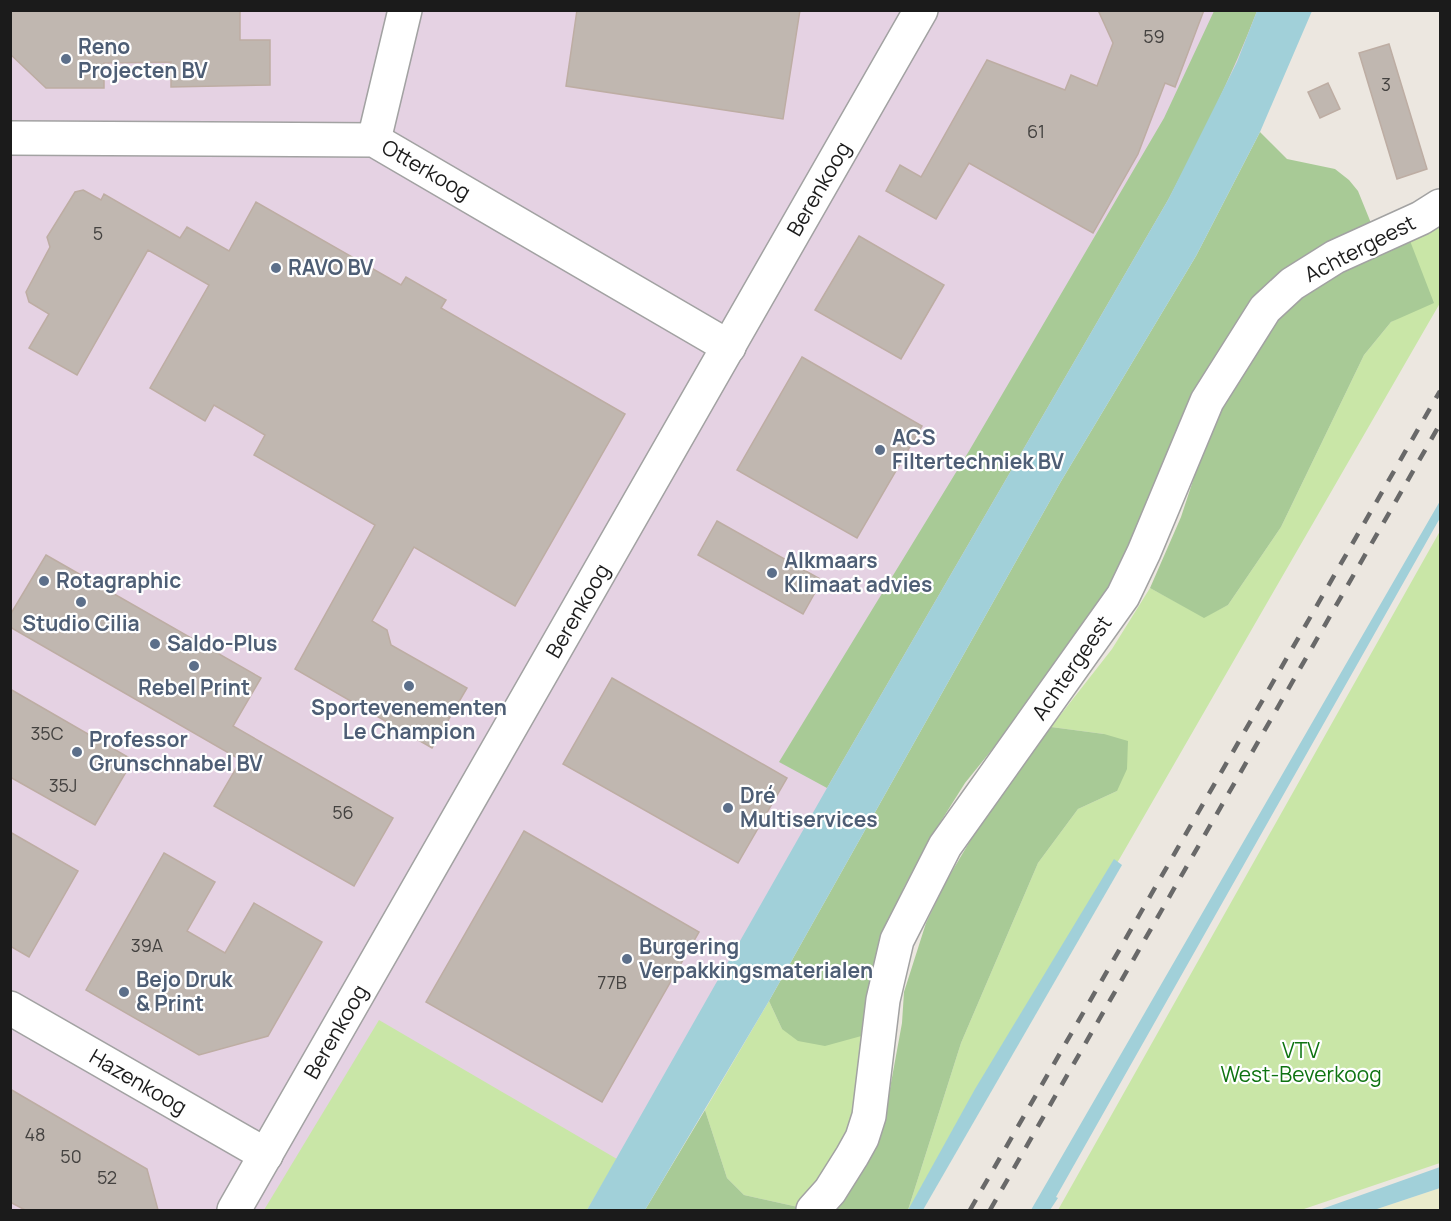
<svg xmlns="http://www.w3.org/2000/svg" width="1451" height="1221" font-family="Manrope,sans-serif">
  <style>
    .industrial { fill: #e5d2e3 }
    .farmland { fill: #eaebcb }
    .grass { fill: #c9e6a7 }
    .forest { fill: #a8ca96 }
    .water { fill: #a1d0d9 }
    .building { fill: #c0b7b0; stroke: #bdada3; stroke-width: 1.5 }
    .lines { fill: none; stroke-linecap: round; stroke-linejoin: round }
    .minor-casing { stroke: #a2a2a2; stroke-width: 36 }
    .minor { stroke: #fff; stroke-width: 33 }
    .rail { stroke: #696969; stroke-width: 4.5; stroke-dasharray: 12 12; stroke-linecap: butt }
    .service-dot { fill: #5c6f8a; stroke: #fff; stroke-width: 2 }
    .labels { text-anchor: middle; stroke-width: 4.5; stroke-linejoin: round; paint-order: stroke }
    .number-label { font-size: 18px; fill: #444240 }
    .service-label { font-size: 21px; font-weight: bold; fill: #4e5e75; stroke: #fff; text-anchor: start }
    .street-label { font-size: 21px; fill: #1b1b1b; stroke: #fff }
    .park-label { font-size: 21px; fill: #0e7311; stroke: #fff }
  </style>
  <rect width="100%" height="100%" fill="#ece7e0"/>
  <path class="industrial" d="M10,11H1281L614,1210H11Z"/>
  <path class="farmland" d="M1440,1188V1210H1374Z"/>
  <g class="grass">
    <path d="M1440,214V303L1120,858L976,1097L915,1210H908L961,1043L1038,863L1078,809L1117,791L1104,734L1051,727L1112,649L1150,588L1204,617L1228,605L1281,527L1364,355L1391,322L1406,314L1407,233Z"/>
    <path d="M1440,531V1163L1301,1210H1058Z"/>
    <path d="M769,1001L782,1029L865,1035C861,1071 857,1108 844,1142C834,1166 814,1187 798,1207L744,1195L727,1178L705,1110Z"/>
    <path d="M379,1020L617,1159L587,1210H264Z"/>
  </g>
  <g class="forest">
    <path d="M1214,11H1257C1232,76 1201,138 1168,200L827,788L779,762L969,451L1164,118Z"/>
    <path d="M1260,132L1287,159L1335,169L1349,180L1358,191L1373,228L1323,248L1130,551L1091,627L965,783L931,837L904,887L886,931L865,1035L825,1046L798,1041L782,1029L769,1001L1060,483L1196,256Z"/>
    <path d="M1407,233L1434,303L1391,322L1364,355L1281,527L1228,605L1204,618L1150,588L1181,517L1210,429L1267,334L1294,299Z"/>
    <path d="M1051,727L1104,734L1128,741L1127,769L1117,791L1078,809L1038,863L961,1043L908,1210H828L884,1121L902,1023L904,992L926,923L948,878L979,826Z"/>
    <path d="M705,1110L727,1178L744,1195L798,1207L795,1210H645Z"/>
  </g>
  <g class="water">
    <path d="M1257,11H1312L1260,132L1196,256L1060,483L769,1001L648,1205L645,1210H587L827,788L1168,200L1237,62Z"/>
    <path d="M1440,501V518L1056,1197L1058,1198L1050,1210H1031Z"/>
    <path d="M1114,859L1122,865L923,1210H908L975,1089Z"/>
    <path d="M1440,1167V1188L1374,1210H1319Z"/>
  </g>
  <g class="building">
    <path d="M10,10H240V40H270V85L171,87V62L104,63V88H46L10,54Z"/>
    <path d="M577,10H800L783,119L566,86Z"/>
    <path d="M1098,10H1204L1175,87L1165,83L1138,154L1093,233L969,163L936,219L886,191L900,165L921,177L987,60L1065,90L1071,75L1097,86L1113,43Z"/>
    <path d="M1389,44L1427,169L1397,179L1359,53Z"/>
    <path d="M1328,83L1340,109L1320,118L1308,92Z"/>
    <path d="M83,190L101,200L104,194L180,238L187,227L229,251L256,202L401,285L406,277L446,300L441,308L625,414L515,606L414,547L372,621L387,630L391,645L467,688L432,748L295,669L375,525L254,455L265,435L214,405L205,421L150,388L209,285L148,250L77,375L29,348L49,314L29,302L26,292L50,247L47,237L75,192Z"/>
    <path d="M859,236L944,285L901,359L815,310Z"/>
    <path d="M802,357L922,426L857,538L737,470Z"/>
    <path d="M717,521L822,580L803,614L698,555Z"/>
    <path d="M46,555L261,678L233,726L393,818L354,886L214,806L241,760L10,627V615Z"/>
    <path d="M612,678L787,778L738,863L563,764Z"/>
    <path d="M10,689L133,760L95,825L10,777Z"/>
    <path d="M524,831L699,932L602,1102L426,1002Z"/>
    <path d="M10,832L78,871L29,957L10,946Z"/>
    <path d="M164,853L215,882L187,931L225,953L254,903L322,942L268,1036L199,1055L86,990Z"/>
    <path d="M10,1089L147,1169L158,1210H25L10,1202Z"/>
  </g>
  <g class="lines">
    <defs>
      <g id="minor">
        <path d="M10,138L374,140L729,347"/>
        <path d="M374,140L405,10"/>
        <path d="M10,1008L266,1155"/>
        <path d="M234,1210L921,10"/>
        <path d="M813,1210L830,1191L852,1156L862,1138L869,1116L883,1000L897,940L945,846L1123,596L1144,552L1207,401L1265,309L1292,284L1335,257L1421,218L1440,206"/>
      </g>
    </defs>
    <use href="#minor" class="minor-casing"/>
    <use href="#minor" class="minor"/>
    <g class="rail">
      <path d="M970,1210L1440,391"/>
      <path d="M990,1210L1440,424"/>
    </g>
  </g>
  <g class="service-dot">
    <circle cx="66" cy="59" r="6"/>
    <circle cx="276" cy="268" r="6"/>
    <circle cx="880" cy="450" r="6"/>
    <circle cx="772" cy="573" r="6"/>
    <circle cx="44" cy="581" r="6"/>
    <circle cx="81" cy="602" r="6"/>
    <circle cx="155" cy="644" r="6"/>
    <circle cx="194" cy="666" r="6"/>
    <circle cx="409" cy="686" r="6"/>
    <circle cx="77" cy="752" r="6"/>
    <circle cx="728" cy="808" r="6"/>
    <circle cx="627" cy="959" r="6"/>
    <circle cx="124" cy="992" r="6"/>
  </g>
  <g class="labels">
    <g class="number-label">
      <text x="1154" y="43">59</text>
      <text x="1386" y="91">3</text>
      <text x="1036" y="138">61</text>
      <text x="98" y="240">5</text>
      <text x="47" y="740">35C</text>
      <text x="63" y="792">35J</text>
      <text x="343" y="819">56</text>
      <text x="147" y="952">39A</text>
      <text x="612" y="989">77B</text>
      <text x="35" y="1141">48</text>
      <text x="71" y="1163">50</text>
      <text x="107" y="1184">52</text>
    </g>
    <g class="service-label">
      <text x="78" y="54">Reno<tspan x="78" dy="24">Projecten BV</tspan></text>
      <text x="288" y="275">RAVO BV</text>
      <text x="892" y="445">ACS<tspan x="892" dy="24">Filtertechniek BV</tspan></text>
      <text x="784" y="568">Alkmaars<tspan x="784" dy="24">Klimaat advies</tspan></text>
      <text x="56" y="588">Rotagraphic</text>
      <text x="81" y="631" text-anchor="middle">Studio Cilia</text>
      <text x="167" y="651">Saldo-Plus</text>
      <text x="194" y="695" text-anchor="middle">Rebel Print</text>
      <text x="409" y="715" text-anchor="middle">Sportevenementen<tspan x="409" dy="24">Le Champion</tspan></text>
      <text x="89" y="747">Professor<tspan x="89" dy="24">Grunschnabel BV</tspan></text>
      <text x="740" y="803">Dré<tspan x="740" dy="24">Multiservices</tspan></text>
      <text x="639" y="954">Burgering<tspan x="639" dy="24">Verpakkingsmaterialen</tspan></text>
      <text x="136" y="987">Bejo Druk<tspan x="136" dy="24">&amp; Print</tspan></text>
    </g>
    <g class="street-label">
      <text transform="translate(426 170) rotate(30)" y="7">Otterkoog</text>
      <text transform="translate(819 189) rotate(-60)" y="7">Berenkoog</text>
      <text transform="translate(1360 249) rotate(-27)" y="7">Achtergeest</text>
      <text transform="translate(578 611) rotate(-60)" y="7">Berenkoog</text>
      <text transform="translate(1072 668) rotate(-55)" y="7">Achtergeest</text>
      <text transform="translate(336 1032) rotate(-60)" y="7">Berenkoog</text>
      <text transform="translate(138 1082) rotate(30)" y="7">Hazenkoog</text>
    </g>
    <g class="park-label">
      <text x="1301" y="1058">VTV<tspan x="1301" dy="24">West-Beverkoog</tspan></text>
    </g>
  </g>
  <rect width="1451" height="1221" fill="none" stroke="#1b1b1b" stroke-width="24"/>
</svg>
